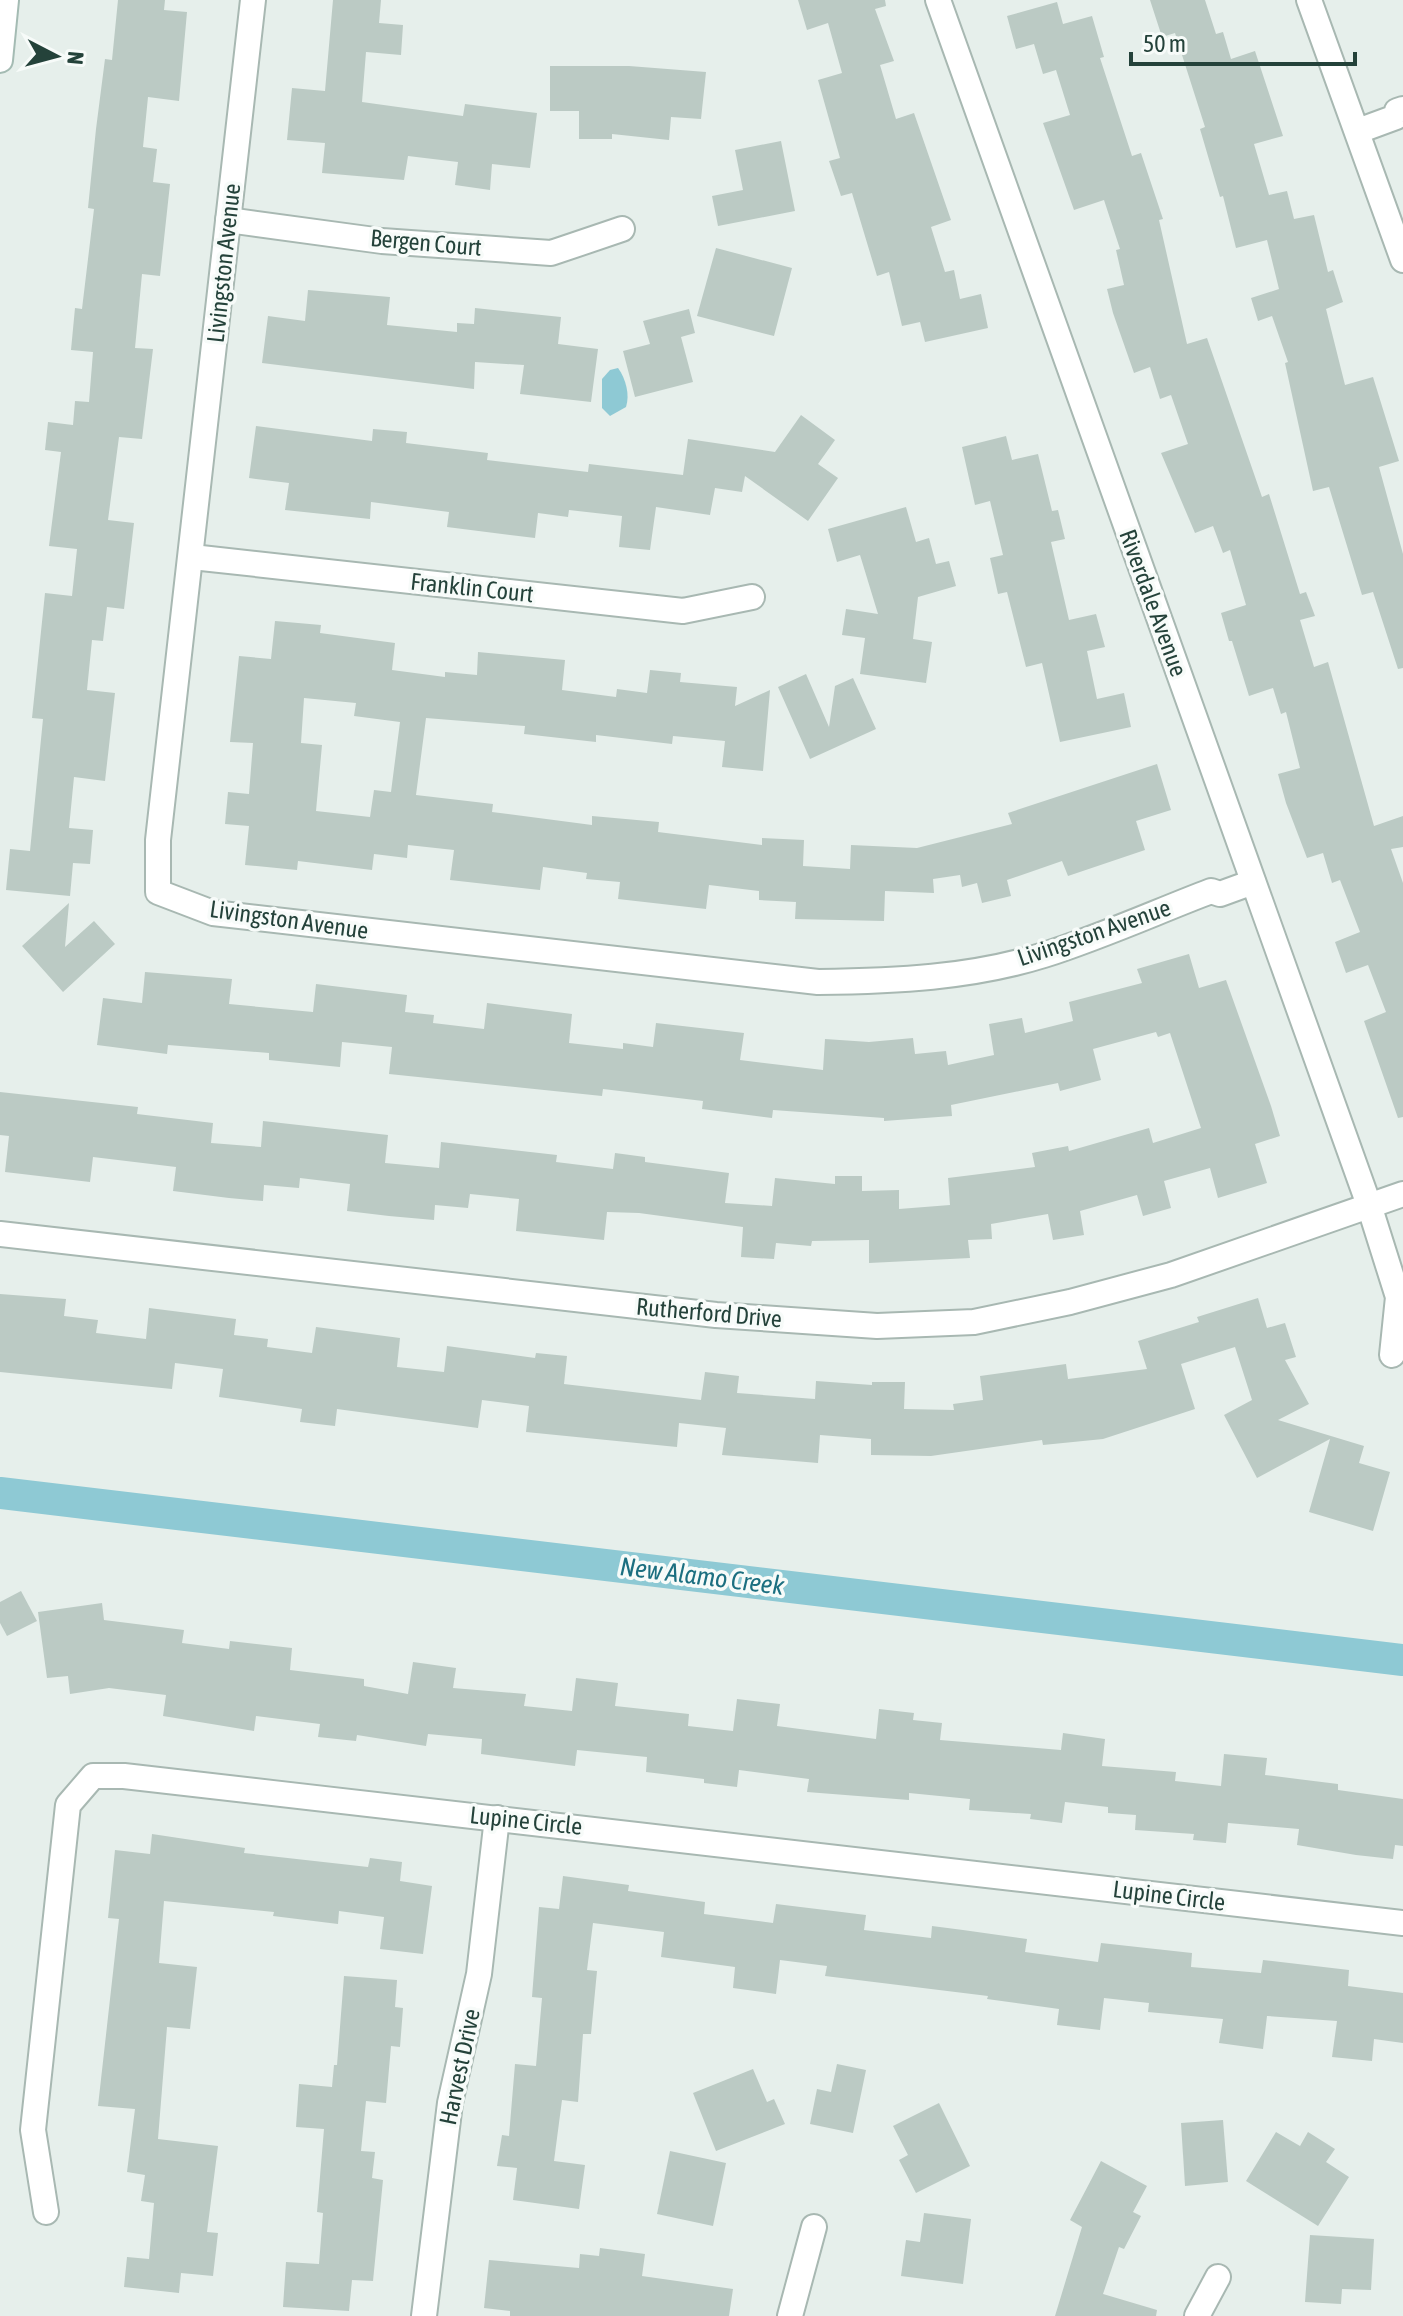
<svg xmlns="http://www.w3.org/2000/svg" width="1403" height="2316" font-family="'Asap Condensed',sans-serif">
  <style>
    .water { fill: #8ec9d4 }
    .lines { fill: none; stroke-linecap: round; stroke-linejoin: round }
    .canal { stroke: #8ec9d4; stroke-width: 32 }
    .building { fill: #bbcac4; fill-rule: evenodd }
    .street-casing { stroke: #a8b8b2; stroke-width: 28 }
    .secondary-casing { stroke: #a4bbb3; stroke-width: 28 }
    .street { stroke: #fff; stroke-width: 24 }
    .secondary { stroke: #fff; stroke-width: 24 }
    .labels { text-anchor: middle; stroke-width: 7; stroke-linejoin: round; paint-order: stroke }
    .street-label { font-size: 24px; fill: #24423a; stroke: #f7fbf9 }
    .water-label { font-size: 26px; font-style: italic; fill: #1c6f80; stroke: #f7fbf9 }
  </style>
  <rect width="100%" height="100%" fill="#e6efeb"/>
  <path class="water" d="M618,368C626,379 630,395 626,407L610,416L602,408V379L610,370Z"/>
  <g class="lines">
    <path class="canal" d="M0,1493L1403,1660"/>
  </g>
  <g class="building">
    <path d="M118,0H165L164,10L187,12L179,101L148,97L143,147L157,149L153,182L170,184L160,276L142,274L135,348L153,349L142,439L119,437L108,520L134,523L124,609L107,607L103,641L92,640L87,690L115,693L105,781L74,777L69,828L93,830L90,864L73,863L70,896L6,890L10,849L30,851L43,719L32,718L45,593L72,596L77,549L49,546L61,452L45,450L48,422L73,425L75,401L89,402L93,352L71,350L75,308L82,309L94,209L88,208L96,129L105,59L112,60Z"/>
    <path d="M333,0H381L379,23L403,25L401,55L366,52L362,102L463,116L465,104L537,113L530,168L492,164L490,190L455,185L458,162L408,156L404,180L322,173L325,143L287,140L292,88L325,91Z"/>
    <path d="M798,0H885L886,6L875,9L894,61L880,65L896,119L914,113L951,220L931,227L945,272L954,270L960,299L981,294L988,328L925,342L920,322L902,326L889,272L877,276L852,193L841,196L829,161L840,158L818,80L842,73L828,23L807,30Z"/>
    <path d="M1150,0H1205L1216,34L1223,32L1231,59L1255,51L1283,136L1254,144L1269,195L1287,191L1294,219L1314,215L1328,272L1333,270L1343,302L1326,309L1345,385L1373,377L1399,461L1379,467L1403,554V668L1398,669L1373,592L1362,595L1329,487L1313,491L1285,363L1288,362L1272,316L1258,321L1251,298L1279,289L1267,240L1236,248L1223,196L1220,197L1200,129L1205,127L1175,33L1162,37Z"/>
    <path d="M1057,2L1063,24L1092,16L1104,57L1100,58L1132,156L1141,153L1163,219L1159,220L1187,344L1207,338L1262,497L1269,494L1300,594L1306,592L1315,616L1300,620L1314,667L1328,662L1374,826L1403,816V847L1391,849L1403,883V1117L1398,1118L1364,1021L1386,1012L1368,965L1346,973L1335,942L1360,932L1340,880L1332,883L1323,853L1307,858L1286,803L1278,774L1300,768L1286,712L1281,714L1273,688L1249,696L1232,641H1229L1221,613L1246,605L1230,550L1223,553L1213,526L1195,533L1161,453L1188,444L1171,395L1160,399L1150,367L1134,373L1113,313L1107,289L1124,285L1116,250L1120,249L1104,200L1074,210L1043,123L1070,115L1056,70L1043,74L1034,44L1016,49L1007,16Z"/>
    <path d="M550,66H629L706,72L701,119L671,117L669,140L612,134V139H579V111H550Z"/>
    <path d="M781,141L795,211L718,226L712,196L743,190L735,150Z"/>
    <path d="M716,248L792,268L774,336L697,316Z"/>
    <path d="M308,290L390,297L387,325L457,332V323L474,324L475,308L561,317L558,344L598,349L591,402L520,394L524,365L475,362L474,389L262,363L268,316L305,321Z"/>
    <path d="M689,309L695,333L681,337L693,382L635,397L623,351L650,344L643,321Z"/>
    <path d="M801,415L835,440L818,464L838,478L808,521L745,476L742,492L715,488L710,515L656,507L650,550L619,547L622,516L569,510L568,517L538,513L535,538L447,527L449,512L371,502L370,519L285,510L289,483L249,478L256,426L372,441L373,429L407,432L406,443L488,453L487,460L588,472L589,464L683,475L688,439L775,452Z"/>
    <path d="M1006,436L1012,460L1038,454L1052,511L1058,510L1065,539L1051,542L1069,620L1096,614L1105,647L1087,651L1097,699L1124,693L1131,727L1060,742L1042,663L1026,667L1007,592L998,594L990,558L1003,555L990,501L975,505L962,447Z"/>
    <path d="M906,507L916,542L929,538L936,564L949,561L956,586L918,597L913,639L932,642L926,683L860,674L865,638L842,635L846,609L878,614L860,555L837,562L828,529Z"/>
    <path d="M275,621L321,625L320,633L395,643L392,670L445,677V672L477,675L478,652L565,660L562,690L616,697L617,689L647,693L650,670L681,673L680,682L737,687L735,706L770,690L763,771L722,767L725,741L673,736L672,744L596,735V742L524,734L525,726L426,718L416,795L493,804L492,812L592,825V816L659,822L658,832L762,845V838L804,840L803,866L850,869L851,845L917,848L1012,824L1008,813L1157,764L1171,810L1136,821L1145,850L1068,876L1062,861L1007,880L1011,896L982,903L977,883L962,887L960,875L933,879L934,893L885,891L884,921L795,919L796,902L759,900V891L709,885L706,909L618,899L620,882L586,879L587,873L543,867L540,890L450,880L454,850L408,845L407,858L374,854L372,870L298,861L297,870L245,865L249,826L225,824L228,792L249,794L253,743L230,742L239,656L271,659ZM304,698L356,703L354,716L400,722L391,792L374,790L370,817L316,811L322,745L301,743Z"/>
    <path d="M806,674L829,727L835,686L853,678L876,729L810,759L778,687Z"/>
    <path d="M69,903L65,947L94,921L115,944L63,992L22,946Z"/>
    <path d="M1189,954L1199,988L1226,980L1271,1106L1280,1136L1255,1144L1267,1183L1218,1198L1210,1168L1164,1181L1171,1208L1143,1216L1137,1195L1080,1211L1084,1235L1053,1240L1048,1214L991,1224L992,1239L968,1240L970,1258L869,1263V1240L812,1241L811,1246L776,1243L774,1259L741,1257L743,1227L639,1213L607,1212L604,1240L516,1231L519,1199L470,1194L468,1208L435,1205L434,1220L389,1216L347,1211L350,1184L300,1178L299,1188L264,1185L263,1201L229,1198L173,1191L176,1167L93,1157L90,1182L5,1172L9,1136L0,1135V1092L138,1107L137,1114L213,1123L211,1143L261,1147L263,1121L388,1135L385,1163L439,1168L441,1142L557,1155L556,1162L613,1169L615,1153L645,1157V1162L729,1173L725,1203L772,1206L775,1178L835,1184V1176H862V1191L899,1190V1209L950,1205L948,1178L1035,1167L1032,1153L1068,1146L1069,1151L1149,1128L1153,1143L1201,1128L1170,1033L1158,1037L1156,1032L1093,1049L1101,1080L1060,1091L1058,1083L951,1105L952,1116L884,1121V1118L773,1110L772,1118L702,1109L703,1101L603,1089L602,1096L389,1074L392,1047L342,1042L340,1067L269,1060V1053L168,1045L167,1054L97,1045L103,998L142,1003L145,972L232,979L229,1004L313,1012L316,984L407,995L405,1012L434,1015L433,1023L484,1029L487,1003L572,1014L569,1043L623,1049V1043L653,1047L656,1023L744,1033L740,1060L823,1070L825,1039L869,1042L913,1038L915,1054L946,1051L948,1065L994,1055L989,1024L1022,1018L1025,1033L1073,1021L1069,1002L1142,983L1137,969Z"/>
    <path d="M0,1294L66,1299L64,1316L98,1320L96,1333L146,1339L149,1308L236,1319L234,1335L268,1339L267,1347L312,1353L316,1327L400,1338L397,1367L444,1372L447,1346L535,1358L536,1353L567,1356L564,1384L701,1400L705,1372L739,1376L737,1393L815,1399L816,1381L872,1385V1382H905L904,1409L954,1410L953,1404L983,1400L980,1376L1066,1364L1068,1379L1147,1369L1138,1341L1199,1322L1197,1317L1258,1298L1267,1328L1285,1323L1296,1357L1285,1360L1309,1404L1278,1420L1364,1446L1359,1463L1390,1472L1373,1531L1309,1512L1330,1439L1257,1478L1224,1415L1252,1400L1235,1347L1181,1364L1195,1409L1103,1439L1043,1445L1042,1440L931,1456L871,1455V1439L820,1435L818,1463L722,1455L726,1428L679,1423L677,1447L526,1432L529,1406L482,1400L478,1428L337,1409L335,1426L300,1422L302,1409L219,1397L223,1369L175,1363L172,1389L0,1372Z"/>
    <path d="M21,1591L37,1621L7,1636L0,1623V1602Z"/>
    <path d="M102,1603L104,1620L184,1630L182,1643L229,1649L230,1641L292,1648L290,1670L364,1679V1686L408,1694L413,1662L456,1668L453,1688L526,1694L524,1706L572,1711L576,1678L618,1683L615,1706L689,1714L688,1726L733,1731L737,1699L780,1704L777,1726L876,1739L879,1709L914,1713L913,1720L942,1723L940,1740L1061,1750L1063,1733L1105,1739L1102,1766L1176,1772L1175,1781L1221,1786L1224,1754L1267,1758L1265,1775L1338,1784V1790L1403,1799V1846L1395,1845L1393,1859L1356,1855L1297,1845L1299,1829L1228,1823L1226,1843L1193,1840L1194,1834L1135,1830L1136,1815L1108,1813V1807L1065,1802L1062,1823L1030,1819L1031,1814L969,1810L970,1799L909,1793V1800L807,1792L809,1779L739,1770L737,1787L704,1783V1779L646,1772L647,1757L577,1750L575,1766L481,1754L482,1739L428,1734L426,1746L357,1735L356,1741L318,1737L320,1724L256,1716L254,1731L163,1716L166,1695L109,1688L70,1694L68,1676L47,1678L38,1612Z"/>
    <path d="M152,1834L245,1848L244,1853L368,1867L370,1858L402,1862L400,1881L432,1886L423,1954L380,1949L384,1917L339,1911L338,1924L273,1916L274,1912L164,1901L159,1963L197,1967L190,2029L167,2027L158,2139L218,2146L207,2232L218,2233L213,2276L181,2273L179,2293L124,2287L127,2257L149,2259L154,2203L141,2201L145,2175L127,2172L135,2109L98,2106L119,1919L108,1918L115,1850L150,1854Z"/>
    <path d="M563,1876L629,1885L628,1891L705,1902L704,1914L773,1923L776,1904L866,1915L864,1930L931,1938L932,1926L963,1930L1027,1939L1025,1952L1098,1962L1101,1943L1192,1953L1191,1967L1261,1973L1263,1960L1349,1970L1348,1986L1403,1993V2043L1374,2039L1372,2061L1332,2057L1337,2021L1267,2016L1263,2049L1219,2043L1223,2019L1148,2012L1149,2003L1104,1998L1100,2030L1057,2025L1059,2009L987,1999L988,1996L825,1976L827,1966L780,1960L776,1994L733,1988L735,1967L661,1957L664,1932L593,1923L587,1970L597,1971L591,2034H583L578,2102L562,2100L554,2161L585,2165L579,2209L513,2200L517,2168L497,2166L502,2135L509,2136L515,2064L536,2066L542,1998L532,1997L539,1907L559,1909Z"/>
    <path d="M344,1976L397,1980L395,2007L403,2008L400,2047L391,2046L386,2103L366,2101L361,2151L375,2152L372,2178L383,2180L373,2281L352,2280L349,2311L283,2307L286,2262L319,2264L323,2213L317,2212L324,2129L296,2127L299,2084L332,2087L334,2065H337Z"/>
    <path d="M837,2064L866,2070L853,2133L810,2124L817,2089L831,2092Z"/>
    <path d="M753,2069L767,2102L774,2099L785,2124L716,2151L693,2093Z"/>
    <path d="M939,2103L970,2166L916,2193L899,2160L908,2155L893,2126Z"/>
    <path d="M1223,2120L1228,2182L1185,2186L1181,2123Z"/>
    <path d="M1276,2132L1300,2146L1308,2132L1335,2149L1326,2162L1349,2177L1318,2226L1246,2181Z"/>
    <path d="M670,2151L726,2163L713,2226L657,2214Z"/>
    <path d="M1101,2161L1147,2186L1133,2212L1141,2216L1124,2249L1119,2247L1103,2294L1157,2310L1156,2316H1055L1082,2227L1070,2220Z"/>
    <path d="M924,2213L971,2219L963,2284L901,2276L906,2240L920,2242Z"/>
    <path d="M1310,2235L1374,2239L1371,2290L1342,2289L1341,2304L1305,2302Z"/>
    <path d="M600,2248L645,2254L642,2276L733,2289L729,2316H510V2311L484,2308L489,2260L579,2268L580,2254L599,2256Z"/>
  </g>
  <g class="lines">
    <defs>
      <g id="street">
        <path d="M253,0L158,840V892L213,913L818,982C895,981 970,978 1044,955C1101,937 1156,912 1211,891L1220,894L1253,882"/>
        <path d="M938,0L1369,1205L1398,1297L1392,1355"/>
        <path d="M1309,0L1403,260"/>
        <path d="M1358,131L1396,117L1397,111L1403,109"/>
        <path d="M228,220L382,241L551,253L622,229"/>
        <path d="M192,557L683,611L752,597"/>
        <path d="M0,1234L716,1315L877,1326L974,1322L1070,1302L1171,1275L1403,1194"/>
        <path d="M46,2212L33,2130L68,1805L93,1776H124L1403,1923"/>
        <path d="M424,2316L450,2103L479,1974L497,1818"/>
        <path d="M790,2316L814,2227"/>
        <path d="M1197,2316L1218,2277"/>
      </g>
      <path id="secondary" d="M0,60L6,0"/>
    </defs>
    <use href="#street" class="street-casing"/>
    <use href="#secondary" class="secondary-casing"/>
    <use href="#street" class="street"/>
    <use href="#secondary" class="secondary"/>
  </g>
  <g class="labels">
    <g class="street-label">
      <text transform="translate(426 243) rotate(5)" y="8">Bergen Court</text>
      <text transform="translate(224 263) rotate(-84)" y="8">Livingston Avenue</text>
      <text transform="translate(472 588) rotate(6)" y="8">Franklin Court</text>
      <text transform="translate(1153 603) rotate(70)" y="8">Riverdale Avenue</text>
      <text transform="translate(289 920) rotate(8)" y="8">Livingston Avenue</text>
      <text transform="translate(1094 933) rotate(-19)" y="8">Livingston Avenue</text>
      <text transform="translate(709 1313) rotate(5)" y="8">Rutherford Drive</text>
      <text transform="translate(526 1821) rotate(6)" y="8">Lupine Circle</text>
      <text transform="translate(1169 1896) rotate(7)" y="8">Lupine Circle</text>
      <text transform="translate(460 2067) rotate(-78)" y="8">Harvest Drive</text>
    </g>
    <g class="water-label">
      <text transform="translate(702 1576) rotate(7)" y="9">New Alamo Creek</text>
    </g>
  </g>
  <g transform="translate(56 56) rotate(96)" stroke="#f7fbf9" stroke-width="6" paint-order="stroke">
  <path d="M0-6L14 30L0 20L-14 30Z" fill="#24423a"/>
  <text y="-12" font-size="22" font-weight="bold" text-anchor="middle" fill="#24423a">N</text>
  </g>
  <path d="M1131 52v12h224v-12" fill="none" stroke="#24423a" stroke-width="4"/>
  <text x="1143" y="52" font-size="24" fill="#24423a" stroke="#f7fbf9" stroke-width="6" paint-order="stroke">50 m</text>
</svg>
